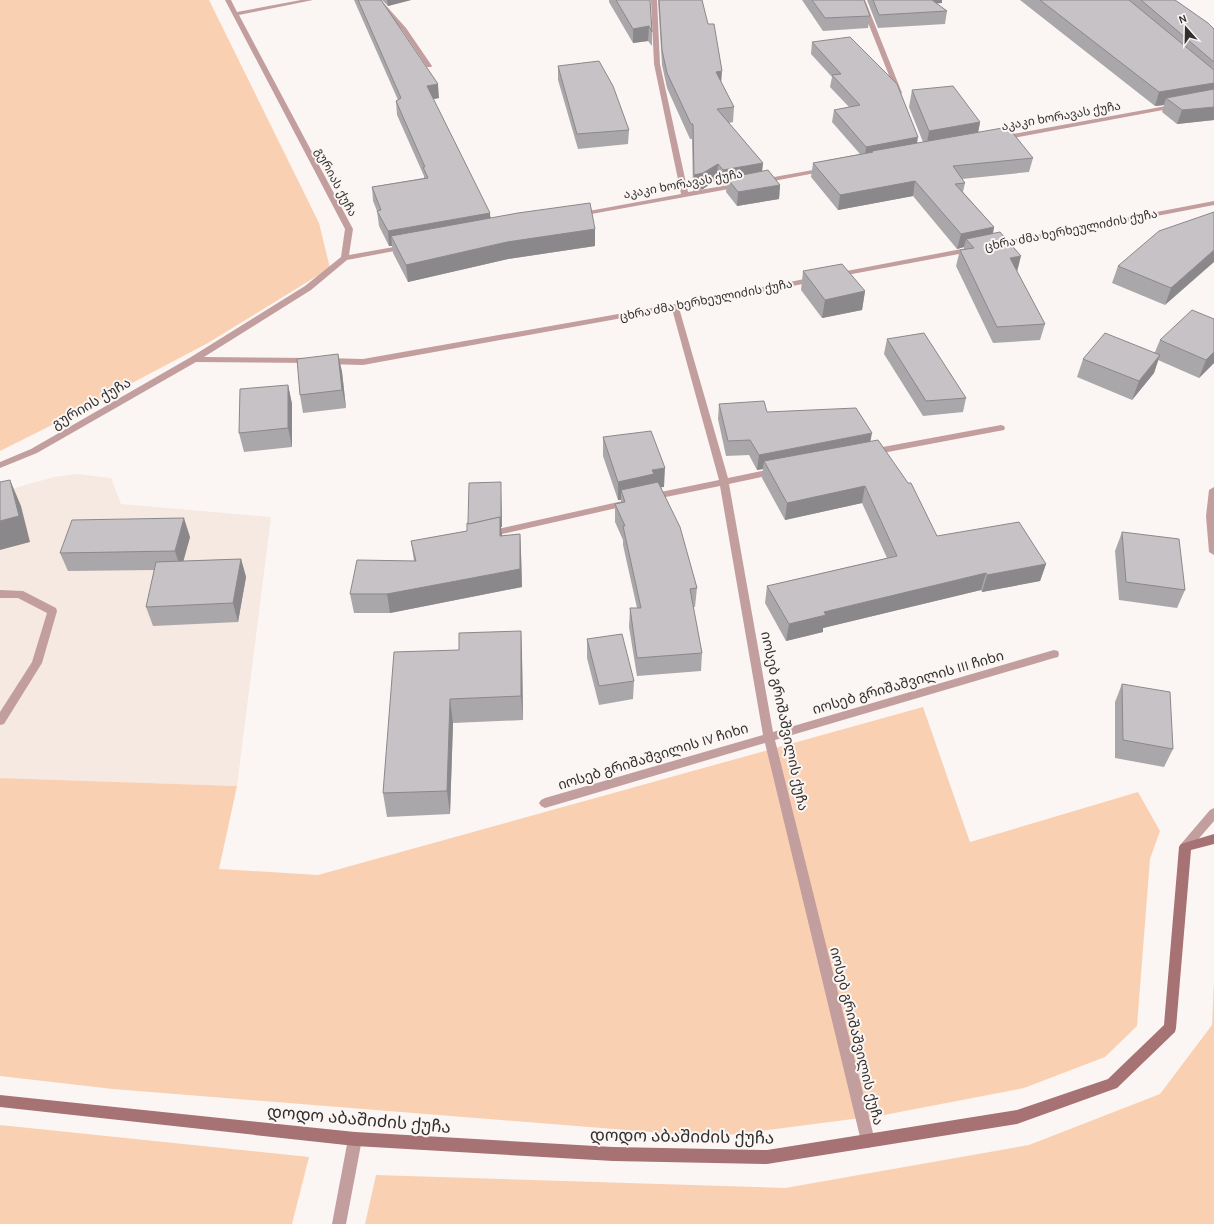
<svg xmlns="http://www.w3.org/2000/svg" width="1214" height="1224" font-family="Karla,'Noto Sans Georgian',sans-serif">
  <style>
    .built { fill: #f5e9e1 }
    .green { fill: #fad0b3 }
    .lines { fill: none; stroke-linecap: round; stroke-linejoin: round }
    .lane { fill: #c39e9e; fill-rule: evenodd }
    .street { fill: #c39e9e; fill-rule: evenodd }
    .secondary { fill: #a77274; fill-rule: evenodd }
    .wall { fill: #aaa7aa }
    .shaded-wall { fill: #8b888b }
    .building { fill: #c6c2c6; stroke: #8b888b }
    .labels { text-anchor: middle; stroke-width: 4; stroke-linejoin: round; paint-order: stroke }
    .far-street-label { font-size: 12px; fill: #32302f; stroke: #fbf6f3 }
    .street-label { font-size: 14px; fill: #32302f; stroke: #fbf6f3 }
    .near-street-label { font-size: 17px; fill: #32302f; stroke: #fbf6f3 }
  </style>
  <rect width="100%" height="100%" fill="#fbf6f3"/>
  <path class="built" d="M77,474L111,478L121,504L271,517L237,786L0,778V492L54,477Z"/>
  <g class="green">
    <path d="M0,0H209L319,223L330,268L208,343L58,422L0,451Z"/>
    <path d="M923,707L970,842L1138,792L1160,831L1150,859L1137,1026L1105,1057L1024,1088L884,1115L713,1137L113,1089L0,1076V778L237,786L219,869L318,875Z"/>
    <path d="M1214,979V1224H365L376,1175L785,1188L1029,1145L1160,1094L1212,1025Z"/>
    <path d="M0,1125L309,1157L292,1224H0Z"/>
  </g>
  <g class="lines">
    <path class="lane" d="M0,590L23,591L56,608L57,611L42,663L4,724L0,725V712L32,662L47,613L18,598H0Z"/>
    <g class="street">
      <path d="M225,0H231L237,12L301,0H313L239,15L353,229L349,255L405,245L409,247L405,249L347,260L311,290L204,357L310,358L313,359L314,361L313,363L196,362L37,453L0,468V462L31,449L191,357L305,286L341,257L345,229Z"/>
      <path d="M375,0H381L406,28L432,66L431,67H427L402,30Z"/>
      <path d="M651,0H657L660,64L688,192L740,183L744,185L740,187L575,217V213H578L681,194L654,64Z"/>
      <path d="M859,0H865L902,93L901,94L896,93Z"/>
      <path d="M1177,104L1180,106L1179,107L1002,140L999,138L1002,136Z"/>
      <path d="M824,168L828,170L826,171L763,183L759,181L763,179Z"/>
      <path d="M1214,201V205L995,247L991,245L995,243Z"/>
      <path d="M972,247H975V251L836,277L832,275L836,273Z"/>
      <path d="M815,277L819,279L818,281L679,308L728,478L776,468L781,471L776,474L729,484L773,732L1054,650L1058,651L1059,654L1058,657L1054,658L775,740L875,1141L873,1146L868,1148L863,1146L861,1141L765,743L545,808L541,806L539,803L541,800L545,798L763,735L720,486L651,500L646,497L651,494L719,480L672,309L363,365L326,364L322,361L326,358L363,359L675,304Z"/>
      <path d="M1001,425L1004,426L1005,428L1004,430L872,455L868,452L872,449Z"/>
      <path d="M1214,487V555L1209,552L1206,516L1209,490Z"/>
      <path d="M627,500L630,501L632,503L630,505L489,537L484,534L489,531Z"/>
      <path d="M1214,808V821L1189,850L1185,852L1181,850L1179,847L1181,844L1210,810Z"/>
      <path d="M355,1132L360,1134L362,1139L346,1224H332L348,1139L350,1134Z"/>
    </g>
    <path class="secondary" d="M1214,834V844L1191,850L1176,1028L1175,1032L1117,1088L1017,1124L767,1164L613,1161L355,1146L0,1107V1095L355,1132L613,1147L767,1150L1017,1110L1108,1079L1164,1025L1179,847L1181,844Z"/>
  </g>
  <g class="wall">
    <path d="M354,0H381L439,98L433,99L491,218L595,229V246L508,259L408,282L393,253L392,246H389L379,226L377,211L373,201L372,187L424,178V176L397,115L396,101L398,100Z"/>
    <path d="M382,0H411L388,6Z"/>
    <path d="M609,0H650L652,32V46L648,41L633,43L609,2Z"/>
    <path d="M658,0H702L721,82L734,107L733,122L729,123L763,163L762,171L780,185L779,199L737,206L726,192L727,184L721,185L717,179L703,189L693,191L692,139H690L667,88L662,65Z"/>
    <path d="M802,0H864L870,16L868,28L823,31Z"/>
    <path d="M867,0H942V3H936L947,11L945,24L878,28Z"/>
    <path d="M1020,0H1175L1214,29V120L1177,124L1162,112L1164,105L1155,106Z"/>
    <path d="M812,42L917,143L923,142L909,107L912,90L980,122L978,132L1033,158L1029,172L962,179L965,183L963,192L994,227L993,234L1017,272L1045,324L1040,340L993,343L956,266L960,250L964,249V247L957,249L913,196L838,210L811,177L813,163L860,154L832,122L834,110L849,107L830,87L832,77L811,54Z"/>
    <path d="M558,66L629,130L628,144L578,149L558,80Z"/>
    <path d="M1214,212L1165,305L1112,283L1118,266Z"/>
    <path d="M803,271L865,291L862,310L822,318L801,290Z"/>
    <path d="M887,339L966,398L963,412L923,416L884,354Z"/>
    <path d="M1160,340L1214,363L1199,378L1158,360L1154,373L1132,400L1077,377L1083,359L1155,352Z"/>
    <path d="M338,354L342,372L346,408L303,413L300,395Z"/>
    <path d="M288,385L292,404V447L244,452L239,433Z"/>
    <path d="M719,404L767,412L871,441L937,536L1046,564L1040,581L982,592L981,590L823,628V632L786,641L765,603L767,586L887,558L862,503L785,520L762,478L763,469L757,470L749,455L726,456L718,419Z"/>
    <path d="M603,437L664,487H661L697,588L695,607H693L702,653L701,671L637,676L629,627L630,608H637L623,545V540L615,522V504L621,502V500H618L603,456Z"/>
    <path d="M501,491L502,527H501L502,536L520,534L521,553L522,587L390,613H354L350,594L414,561L411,541L467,531L468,523Z"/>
    <path d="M1122,532L1185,590L1177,608L1119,600L1115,551Z"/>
    <path d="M190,537L183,561L241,559L246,577L238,622L153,626L146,607L154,570L68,571L60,553Z"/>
    <path d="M521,631L522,655L523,720L453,723L450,814L387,817L383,793L459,650Z"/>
    <path d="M587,639L634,681L633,699L599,705L587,658Z"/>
    <path d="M1122,684L1173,749L1164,767L1115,758V702Z"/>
  </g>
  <g class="shaded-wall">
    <path d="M387,0H411L388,6Z"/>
    <path d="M922,0H942V3L921,5Z"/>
    <path d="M649,26L648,41L633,43V29Z"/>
    <path d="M722,71L721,86L716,72Z"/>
    <path d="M1214,83V96L1166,98L1164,105L1155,106L1159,92Z"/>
    <path d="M438,84L439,98L428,100L427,86Z"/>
    <path d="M1214,107V120L1177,124L1182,110Z"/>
    <path d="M980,122L977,139L926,148L929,131Z"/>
    <path d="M918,137L916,150L872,151L871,158L865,159L866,147Z"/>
    <path d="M763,163L761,178H727V184L721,185L723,170Z"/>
    <path d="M718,164L717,179L703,189L693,191L694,175Z"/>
    <path d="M915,181L913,196L838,210L840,195Z"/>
    <path d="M780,185L779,199L737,206L738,192Z"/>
    <path d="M490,213L491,227L391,236L392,246H389L388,231Z"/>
    <path d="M994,227L991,242L966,239L964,247L957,249L961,234Z"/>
    <path d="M595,229V246L508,259L408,282L406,265L507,242Z"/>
    <path d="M1214,250V262L1165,305L1171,288Z"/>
    <path d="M1021,256L1017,272L1010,258Z"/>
    <path d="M865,291L862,310L822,318L825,300Z"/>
    <path d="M1214,352V363L1199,378L1206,360Z"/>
    <path d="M338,354L342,372L346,408L342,390Z"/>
    <path d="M1160,355L1154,373L1132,400L1139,381Z"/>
    <path d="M288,385L292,404V447L288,428Z"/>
    <path d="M872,433L869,449L764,461L763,469L757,470L759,455Z"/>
    <path d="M665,468L664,487L654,488L621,490V500H618V482L652,470Z"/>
    <path d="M10,480L21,506L30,542L0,550V521Z"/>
    <path d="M501,482V491L502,527H501L502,536L469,535Z"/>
    <path d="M865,486L862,503L785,520L787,503Z"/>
    <path d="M184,518L190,537L181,570L175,551Z"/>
    <path d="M520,534L521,553L522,587L390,613L387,594Z"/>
    <path d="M241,559L246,577L238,622L233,603Z"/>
    <path d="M1046,564L1040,581L982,592L987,575Z"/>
    <path d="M986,573L981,590L823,628V632L786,641L789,624L824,612Z"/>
    <path d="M521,631L522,655L523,720L521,696Z"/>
    <path d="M450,699L453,723L450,814L447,791Z"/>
  </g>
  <g class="building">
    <path d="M358,0H381L438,84L427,86L490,213L388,231L377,211L381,210L372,187L428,178L423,167H425L396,101L401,98Z"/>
    <path d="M616,0H650L652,32L649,26L633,29Z"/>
    <path d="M659,0H702L708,24H714L722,71L716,72L734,107L717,109L763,163L723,170L718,164L703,173L694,175L693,124H691L667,73L662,50Z"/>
    <path d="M812,0H864L870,16L825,18Z"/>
    <path d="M873,0H932L947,11L879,15Z"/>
    <path d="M1040,0H1129L1214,70V83L1159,92Z"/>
    <path d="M1141,0H1175L1208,23L1214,29V62Z"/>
    <path d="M850,37L897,84L918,137L866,147L834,110L860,105L832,75L841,74L812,42Z"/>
    <path d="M599,61L613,86L629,130L577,134L558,66Z"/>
    <path d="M953,86L980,122L929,131L912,90Z"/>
    <path d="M1214,89V107L1182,110L1166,98Z"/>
    <path d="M1008,127L1033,158L953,166L965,183L955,184L994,227L961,234L915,181L840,195L813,163L873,152L872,151Z"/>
    <path d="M768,170L780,185L738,192L727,178Z"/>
    <path d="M590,203L595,229L507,242L406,265L391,236L518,213Z"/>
    <path d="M1214,212V250L1171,288L1118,266L1159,231Z"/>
    <path d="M1000,232L1021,256L1010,258L1045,324L997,327L960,250L974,248L966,239Z"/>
    <path d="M842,264L865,291L825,300L803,271Z"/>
    <path d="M1192,310L1214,319V352L1206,360L1160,340Z"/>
    <path d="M924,333L966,398L926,401L887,339Z"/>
    <path d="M1105,333L1160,355L1139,381L1083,359Z"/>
    <path d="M338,354L342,390L300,395L297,359Z"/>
    <path d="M288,385V428L239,433L240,389Z"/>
    <path d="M764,401L767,412L856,408L872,433L759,455L750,440L728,441L719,404Z"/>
    <path d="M651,431L665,468L652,470L654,474L618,482L603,437Z"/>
    <path d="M878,440L908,483H911L937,536L1019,522L1046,564L987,575L986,573L824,612L826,615L789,624L767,586L897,556L865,486L787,503L764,461Z"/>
    <path d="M10,480L19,516L0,521V482Z"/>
    <path d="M501,482V517L469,524L468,523L469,483Z"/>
    <path d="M658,482L680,527L697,588L690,589L702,653L637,658L630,608H641L623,526H625L615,504L625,502L621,490Z"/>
    <path d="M500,517V536L520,534V569L387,594H350L357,560L416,561L411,541L467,531V523L469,524Z"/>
    <path d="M184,518L175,551L60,553L72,520Z"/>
    <path d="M1122,532L1179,539L1185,590L1126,582Z"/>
    <path d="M241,559L233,603L146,607L156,562Z"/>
    <path d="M521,631V696L450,699L447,791L383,793L394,652L459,650V633Z"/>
    <path d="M622,634L634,681L599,686L587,639Z"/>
    <path d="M1122,684L1170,692L1173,749L1123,740Z"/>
  </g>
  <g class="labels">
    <g class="far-street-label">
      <text transform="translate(1061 116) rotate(-10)" y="4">აკაკი ხორავას ქუჩა</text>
      <text transform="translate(336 182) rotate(62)" y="4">გურიას ქუჩა</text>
      <text transform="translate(683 184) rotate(-10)" y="4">აკაკი ხორავას ქუჩა</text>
      <text transform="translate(1071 230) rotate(-11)" y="4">ცხრა ძმა ხერხეულიძის ქუჩა</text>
      <text transform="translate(706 300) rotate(-11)" y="4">ცხრა ძმა ხერხეულიძის ქუჩა</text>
    </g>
    <g class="street-label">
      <text transform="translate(91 403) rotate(-30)" y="5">გურიის ქუჩა</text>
      <text transform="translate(908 682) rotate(-16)" y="5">იოსებ გრიშაშვილის III ჩიხი</text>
      <text transform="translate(785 721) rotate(78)" y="5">იოსებ გრიშაშვილის ქუჩა</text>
      <text transform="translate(653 756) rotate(-17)" y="5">იოსებ გრიშაშვილის IV ჩიხი</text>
      <text transform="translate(857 1036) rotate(76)" y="5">იოსებ გრიშაშვილის ქუჩა</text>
    </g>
    <g class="near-street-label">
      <text transform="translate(359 1119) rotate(5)" y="6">დოდო აბაშიძის ქუჩა</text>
      <text transform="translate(682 1136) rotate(1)" y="6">დოდო აბაშიძის ქუჩა</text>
    </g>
  </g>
  <g transform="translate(1186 28) rotate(340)" stroke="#fbf6f3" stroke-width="3" paint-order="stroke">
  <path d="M0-3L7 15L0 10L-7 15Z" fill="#32302f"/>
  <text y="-6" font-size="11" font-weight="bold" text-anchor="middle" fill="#32302f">N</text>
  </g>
</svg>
